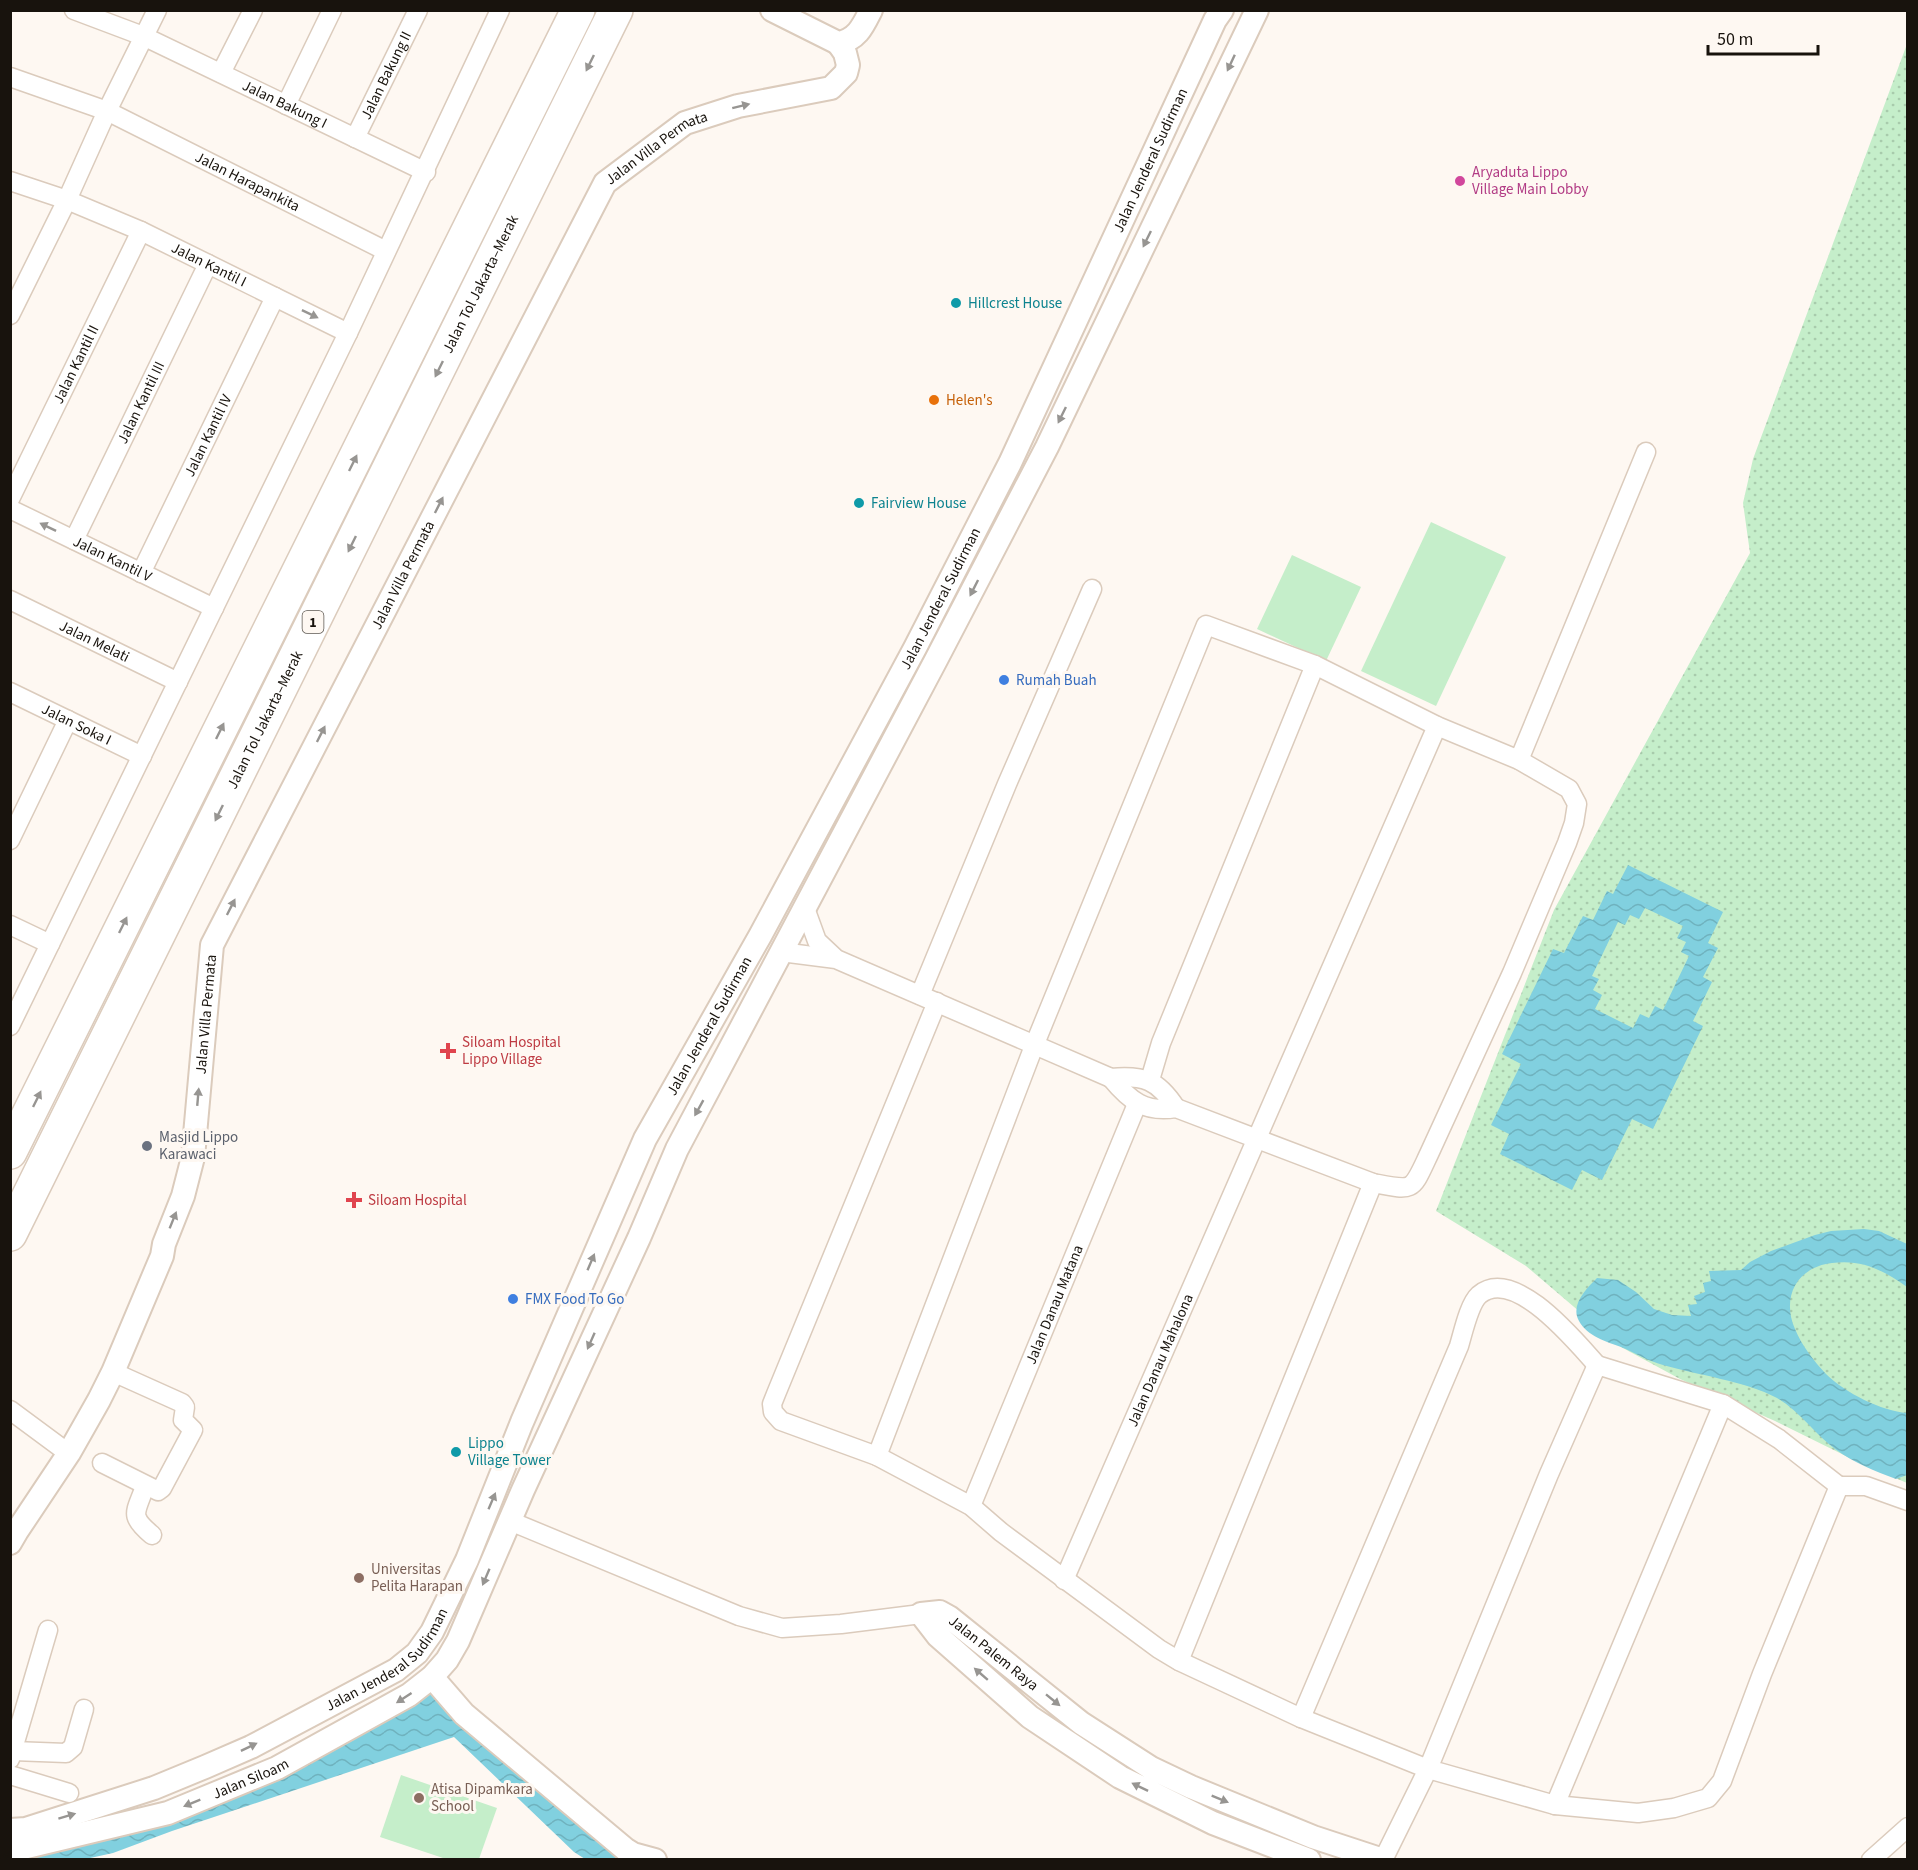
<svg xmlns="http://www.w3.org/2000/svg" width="1918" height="1870" font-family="'Source Sans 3',sans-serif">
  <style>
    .grass { fill: url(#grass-dots) }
    .pitch { fill: #c5eeca }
    .water { fill: url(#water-waves); fill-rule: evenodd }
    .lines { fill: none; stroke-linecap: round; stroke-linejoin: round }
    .minor-casing { stroke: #dbcbbc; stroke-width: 21 }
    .tertiary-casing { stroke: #dbcbbc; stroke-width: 26 }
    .motorway-casing { stroke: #dbcbbc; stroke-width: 36 }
    .minor { stroke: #fff; stroke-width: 18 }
    .tertiary { stroke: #fff; stroke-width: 22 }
    .motorway { stroke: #fff; stroke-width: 33 }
    .oneway { fill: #979592 }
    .hotel-dot { fill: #d1479c; stroke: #fef8f2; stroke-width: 2 }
    .culture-dot { fill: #0f9aa8; stroke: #fef8f2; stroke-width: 2 }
    .food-dot { fill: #e8710a; stroke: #fef8f2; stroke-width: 2 }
    .shop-dot { fill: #3f7fe0; stroke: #fef8f2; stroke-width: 2 }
    .health-dot { fill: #e0444e; stroke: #fef8f2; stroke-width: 2 }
    .worship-dot { fill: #6b7280; stroke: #fef8f2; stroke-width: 2 }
    .education-dot { fill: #8d6e63; stroke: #fef8f2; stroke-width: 2 }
    .labels { text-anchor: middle; stroke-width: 6; stroke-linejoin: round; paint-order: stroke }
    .shield { fill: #fef8f2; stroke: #5d5852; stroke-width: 1.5 }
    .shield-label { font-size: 14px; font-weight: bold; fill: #18130d }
    .street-label { font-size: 15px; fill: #18130d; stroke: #fef8f2 }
    .hotel-label { font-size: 15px; fill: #b23c85; stroke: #fef8f2; text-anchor: start }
    .culture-label { font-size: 15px; fill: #0d838f; stroke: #fef8f2; text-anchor: start }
    .food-label { font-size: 15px; fill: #c56008; stroke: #fef8f2; text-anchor: start }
    .shop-label { font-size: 15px; fill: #366cbe; stroke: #fef8f2; text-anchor: start }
    .health-label { font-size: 15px; fill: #be3a42; stroke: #fef8f2; text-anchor: start }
    .worship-label { font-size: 15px; fill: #5b616d; stroke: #fef8f2; text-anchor: start }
    .education-label { font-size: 15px; fill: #785e54; stroke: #fef8f2; text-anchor: start }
  </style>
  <defs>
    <pattern id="grass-dots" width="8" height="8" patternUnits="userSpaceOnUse" patternTransform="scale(1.5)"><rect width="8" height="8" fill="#c5eeca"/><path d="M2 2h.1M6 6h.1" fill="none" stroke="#a8cbac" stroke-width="1.8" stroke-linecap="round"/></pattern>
    <pattern id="water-waves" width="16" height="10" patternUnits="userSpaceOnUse" patternTransform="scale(1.5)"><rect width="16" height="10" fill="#81d0df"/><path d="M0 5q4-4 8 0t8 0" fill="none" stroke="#6fb2be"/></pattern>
  </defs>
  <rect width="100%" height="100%" fill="#fef8f2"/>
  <path class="grass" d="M1907,44V1483L1860,1463L1775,1421L1680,1379L1621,1347L1526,1266L1436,1211L1554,910L1750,553L1743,503L1753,459Z"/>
  <g class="pitch">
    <path d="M1431,522L1506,557L1436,706L1361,671Z"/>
    <path d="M1292,555L1361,587L1326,661L1257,629Z"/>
    <path d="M401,1775L497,1808L479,1859H446L380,1837Z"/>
  </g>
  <g class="water">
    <path d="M1628,865L1723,912L1708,943L1718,948L1703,977L1712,982L1693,1021L1703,1026L1653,1129L1632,1119L1602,1180L1582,1170L1572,1190L1500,1154L1509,1134L1491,1125L1521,1064L1502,1054L1553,949L1564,953L1583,916L1593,920L1607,891L1613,894ZM1645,908L1683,926L1677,938L1686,942L1681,952L1689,956L1663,1010L1655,1006L1649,1018L1640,1014L1633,1028L1595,1009L1602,995L1593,990L1599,979L1592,976L1618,922L1625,925L1630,915L1639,919Z"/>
    <path d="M1864,1229L1879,1231L1907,1244V1287C1883,1270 1862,1259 1832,1263C1797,1267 1781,1297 1795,1329C1802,1346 1814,1361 1826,1374C1845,1393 1882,1411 1907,1413V1475L1896,1479C1875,1471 1854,1463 1835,1449C1815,1434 1799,1411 1777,1398C1745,1381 1697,1375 1663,1365C1648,1361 1635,1353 1621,1347C1607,1342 1587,1336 1579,1321C1570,1305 1586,1289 1597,1278L1618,1280L1636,1292L1654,1309L1672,1315L1691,1316L1688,1305L1697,1304L1694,1296L1705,1292L1703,1283L1711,1281L1709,1271L1741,1270L1750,1262L1771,1251L1815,1235L1831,1231Z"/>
    <path d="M431,1681L631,1859H585L574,1852L454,1737L172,1831L113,1853L81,1860L11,1859L167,1818Z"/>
  </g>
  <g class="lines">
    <defs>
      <g id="minor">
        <path id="s1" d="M74,10L143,36L426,172"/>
        <path d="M221,73L253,10"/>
        <path id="s2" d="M10,77L107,111L386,251"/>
        <path d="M286,105L332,10"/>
        <path id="s3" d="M355,138L418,10"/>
        <path id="s4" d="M10,181L67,200L141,231L348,333"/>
        <path d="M10,315L67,200L107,111L157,10"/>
        <path id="s5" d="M10,499L141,231"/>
        <path id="s6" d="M10,509L214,608"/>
        <path id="s7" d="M74,540L208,264"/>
        <path id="s8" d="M141,573L275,297"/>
        <path id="s9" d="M10,600L178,682"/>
        <path id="s10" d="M10,692L142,756"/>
        <path d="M1519,760L1646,452"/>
        <path d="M10,840L68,720"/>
        <path d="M805,908L817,941L834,957"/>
        <path d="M10,925L50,944"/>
        <path d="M781,952L836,959L1111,1078C1144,1075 1158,1080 1176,1108"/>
        <path d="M920,995L1007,784L1092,589"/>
        <path d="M937,1002L776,1394L772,1404L773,1412L781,1421L877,1456L971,1506L1001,1532L1159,1649L1179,1661L1301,1718L1428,1769L1555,1805L1638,1813L1674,1808L1708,1798L1722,1781L1762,1674L1839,1486L1779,1439L1723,1404L1597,1365L1549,1474L1428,1769L1383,1860"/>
        <path d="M10,1026L348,333L500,10"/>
        <path d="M1150,1080L1161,1043L1315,665"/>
        <path d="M10,1410L60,1447"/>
        <path d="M877,1456L1034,1046L1206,625L1315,665L1437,726L1519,760L1569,789L1577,804L1574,823L1567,843L1512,973L1429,1154C1411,1192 1415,1191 1373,1183L1176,1108C1145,1113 1130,1101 1111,1078"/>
        <path d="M102,1463L158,1491L162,1488L193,1430L183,1420L185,1407L182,1403L113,1372"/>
        <path d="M145,1486C136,1513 128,1515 152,1535"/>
        <path d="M1839,1486H1866L1908,1501"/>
        <path id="s11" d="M971,1506L1137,1104"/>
        <path d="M510,1521L739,1616L782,1628L841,1624L921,1614"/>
        <path id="s12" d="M1064,1580L1437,726"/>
        <path d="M1179,1661L1373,1183"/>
        <path d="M1301,1718L1459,1346C1463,1333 1469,1304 1479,1295C1514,1265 1576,1342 1597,1365"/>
        <path d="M13,1751L66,1753L73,1747L84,1709"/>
        <path d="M10,1759L48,1630"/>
        <path d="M10,1775L69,1793"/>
        <path d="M1555,1805L1723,1404"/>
        <path d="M1871,1860L1908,1827"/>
      </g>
      <g id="tertiary">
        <path d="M772,10L838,43C857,40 863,26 871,10"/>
        <path id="s13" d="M10,1543L17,1531L69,1453L99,1400L113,1372L162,1256L164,1244L183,1196L193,1157L212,945L605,183L685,123L738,106L831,88L846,73L848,65L845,53L838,43"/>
        <path d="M432,1677L464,1714L625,1849L633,1854L655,1860"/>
        <path id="s14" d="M10,1830L26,1829L154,1788L205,1767L251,1747L396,1670L417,1653L432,1632L467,1560L522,1422L645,1139L760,936L915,648L1010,463L1215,20L1222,10"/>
        <path id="s15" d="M10,1851L168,1813L277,1768L409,1695L432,1677L447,1660L458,1641L523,1490L639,1238L677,1149L936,660L1047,447L1257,10"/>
        <path id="s16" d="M1309,1860L1213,1823L1120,1777L1030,1717L938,1636L921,1614L940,1612L949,1617L1081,1723L1151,1768L1191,1787L1313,1837L1383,1860"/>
      </g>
      <g id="motorway">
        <path d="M10,1152L578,10"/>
        <path id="s17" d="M10,1234L616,10"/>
      </g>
    </defs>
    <use href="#minor" class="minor-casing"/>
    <use href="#tertiary" class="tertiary-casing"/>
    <use href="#motorway" class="motorway-casing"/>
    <use href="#minor" class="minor"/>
    <use href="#tertiary" class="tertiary"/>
    <use href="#motorway" class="motorway"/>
  </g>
  <defs><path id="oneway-solid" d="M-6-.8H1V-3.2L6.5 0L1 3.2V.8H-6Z" transform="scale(1.5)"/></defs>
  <g class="oneway">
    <use href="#oneway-solid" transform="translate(590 63) rotate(116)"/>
    <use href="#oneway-solid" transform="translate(1231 63) rotate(115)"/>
    <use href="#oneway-solid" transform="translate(741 106) rotate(-14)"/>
    <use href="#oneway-solid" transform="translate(1147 239) rotate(116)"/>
    <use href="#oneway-solid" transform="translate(310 314) rotate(26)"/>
    <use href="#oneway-solid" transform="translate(439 369) rotate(116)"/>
    <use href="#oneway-solid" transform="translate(1062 415) rotate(116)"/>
    <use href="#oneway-solid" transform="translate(353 463) rotate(-64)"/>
    <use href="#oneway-solid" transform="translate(439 505) rotate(-63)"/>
    <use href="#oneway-solid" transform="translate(48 527) rotate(-154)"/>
    <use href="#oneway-solid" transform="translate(352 544) rotate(116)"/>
    <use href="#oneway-solid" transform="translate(974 588) rotate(117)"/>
    <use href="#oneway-solid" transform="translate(220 731) rotate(-64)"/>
    <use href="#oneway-solid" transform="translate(321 734) rotate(-63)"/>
    <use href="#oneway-solid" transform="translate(219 813) rotate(116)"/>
    <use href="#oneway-solid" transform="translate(231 907) rotate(-63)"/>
    <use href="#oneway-solid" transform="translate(123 925) rotate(-64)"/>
    <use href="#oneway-solid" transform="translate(198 1097) rotate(-85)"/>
    <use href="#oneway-solid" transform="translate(37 1099) rotate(-64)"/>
    <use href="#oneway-solid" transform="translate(699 1108) rotate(119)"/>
    <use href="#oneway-solid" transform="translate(173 1220) rotate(-68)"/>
    <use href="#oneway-solid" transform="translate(591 1262) rotate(-67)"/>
    <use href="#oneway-solid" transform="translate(591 1341) rotate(114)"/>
    <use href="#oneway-solid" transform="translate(492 1501) rotate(-67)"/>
    <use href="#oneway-solid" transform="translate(486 1577) rotate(113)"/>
    <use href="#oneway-solid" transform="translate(981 1674) rotate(-139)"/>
    <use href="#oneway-solid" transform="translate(404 1698) rotate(147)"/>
    <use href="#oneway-solid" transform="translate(1053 1700) rotate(39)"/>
    <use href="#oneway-solid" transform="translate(249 1747) rotate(-26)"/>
    <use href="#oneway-solid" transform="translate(1140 1787) rotate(-154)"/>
    <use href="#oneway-solid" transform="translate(1220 1799) rotate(22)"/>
    <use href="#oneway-solid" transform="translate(192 1803) rotate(158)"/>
    <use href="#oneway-solid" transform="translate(67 1816) rotate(-17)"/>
  </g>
  <circle class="hotel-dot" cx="1460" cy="181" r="6"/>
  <g class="culture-dot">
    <circle cx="956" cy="303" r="6"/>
    <circle cx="859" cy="503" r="6"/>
    <circle cx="456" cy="1452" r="6"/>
  </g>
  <circle class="food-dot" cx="934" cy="400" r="6"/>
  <g class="shop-dot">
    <circle cx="1004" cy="680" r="6"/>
    <circle cx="513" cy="1299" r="6"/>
  </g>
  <g class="health-dot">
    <path d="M445 1042h6v6h6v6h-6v6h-6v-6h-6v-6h6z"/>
    <path d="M351 1191h6v6h6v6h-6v6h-6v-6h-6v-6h6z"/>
  </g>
  <circle class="worship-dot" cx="147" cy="1146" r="6"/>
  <g class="education-dot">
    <circle cx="359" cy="1578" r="6"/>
    <circle cx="419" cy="1798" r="6"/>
  </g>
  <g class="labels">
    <rect class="shield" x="302.5" y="611" width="21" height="22" rx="4.5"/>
    <g class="shield-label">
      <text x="313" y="627">1</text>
    </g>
    <g class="street-label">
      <text dy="5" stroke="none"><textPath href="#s3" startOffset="70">Jalan Bakung II</textPath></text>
      <text dy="5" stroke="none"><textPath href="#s1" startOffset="231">Jalan Bakung I</textPath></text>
      <text dy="5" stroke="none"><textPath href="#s13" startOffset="1563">Jalan Villa Permata</textPath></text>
      <text dy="5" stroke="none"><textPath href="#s14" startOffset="2112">Jalan Jenderal Sudirman</textPath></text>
      <text dy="5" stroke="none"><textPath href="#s2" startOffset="260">Jalan Harapankita</textPath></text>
      <text dy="5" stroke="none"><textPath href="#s4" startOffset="216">Jalan Kantil I</textPath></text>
      <text dy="5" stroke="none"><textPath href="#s17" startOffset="1060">Jalan Tol Jakarta–Merak</textPath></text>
      <text dy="5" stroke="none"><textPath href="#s5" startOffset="150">Jalan Kantil II</textPath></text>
      <text dy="5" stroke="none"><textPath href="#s7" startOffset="153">Jalan Kantil III</textPath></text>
      <text dy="5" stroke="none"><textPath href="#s8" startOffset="153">Jalan Kantil IV</textPath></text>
      <text dy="5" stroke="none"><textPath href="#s6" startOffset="114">Jalan Kantil V</textPath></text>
      <text dy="5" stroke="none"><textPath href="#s13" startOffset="1059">Jalan Villa Permata</textPath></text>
      <text dy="5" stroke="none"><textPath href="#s14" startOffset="1626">Jalan Jenderal Sudirman</textPath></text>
      <text dy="5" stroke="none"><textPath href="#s9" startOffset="94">Jalan Melati</textPath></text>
      <text dy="5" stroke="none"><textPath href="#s17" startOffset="574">Jalan Tol Jakarta–Merak</textPath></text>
      <text dy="5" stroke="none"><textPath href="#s10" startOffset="74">Jalan Soka I</textPath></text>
      <text dy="5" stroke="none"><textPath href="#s13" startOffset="573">Jalan Villa Permata</textPath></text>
      <text dy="5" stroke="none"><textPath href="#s14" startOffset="1140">Jalan Jenderal Sudirman</textPath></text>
      <text dy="5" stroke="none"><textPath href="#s11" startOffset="218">Jalan Danau Matana</textPath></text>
      <text dy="5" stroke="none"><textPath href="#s12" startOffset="240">Jalan Danau Mahalona</textPath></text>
      <text dy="5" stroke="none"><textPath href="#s16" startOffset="552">Jalan Palem Raya</textPath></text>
      <text dy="5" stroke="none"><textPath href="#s14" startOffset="420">Jalan Jenderal Sudirman</textPath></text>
      <text dy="5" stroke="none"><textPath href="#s15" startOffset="252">Jalan Siloam</textPath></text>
    </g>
    <g class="hotel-label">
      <text x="1472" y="177">Aryaduta Lippo<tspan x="1472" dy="17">Village Main Lobby</tspan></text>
    </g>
    <g class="culture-label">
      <text x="968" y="308">Hillcrest House</text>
      <text x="871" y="508">Fairview House</text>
      <text x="468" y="1448">Lippo<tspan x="468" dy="17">Village Tower</tspan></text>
    </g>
    <g class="food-label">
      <text x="946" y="405">Helen's</text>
    </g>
    <g class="shop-label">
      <text x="1016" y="685">Rumah Buah</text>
      <text x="525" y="1304">FMX Food To Go</text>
    </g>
    <g class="health-label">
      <text x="462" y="1047">Siloam Hospital<tspan x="462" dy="17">Lippo Village</tspan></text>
      <text x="368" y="1205">Siloam Hospital</text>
    </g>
    <g class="worship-label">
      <text x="159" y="1142">Masjid Lippo<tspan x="159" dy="17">Karawaci</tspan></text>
    </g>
    <g class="education-label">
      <text x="371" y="1574">Universitas<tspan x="371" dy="17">Pelita Harapan</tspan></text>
      <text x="431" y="1794">Atisa Dipamkara<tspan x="431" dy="17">School</tspan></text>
    </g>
  </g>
  <rect width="1918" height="1870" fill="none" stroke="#18130d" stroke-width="24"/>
  <path d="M1708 45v9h110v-9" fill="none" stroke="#18130d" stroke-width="3"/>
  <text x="1717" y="45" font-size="18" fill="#18130d" stroke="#fef8f2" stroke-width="4.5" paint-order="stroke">50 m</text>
</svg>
